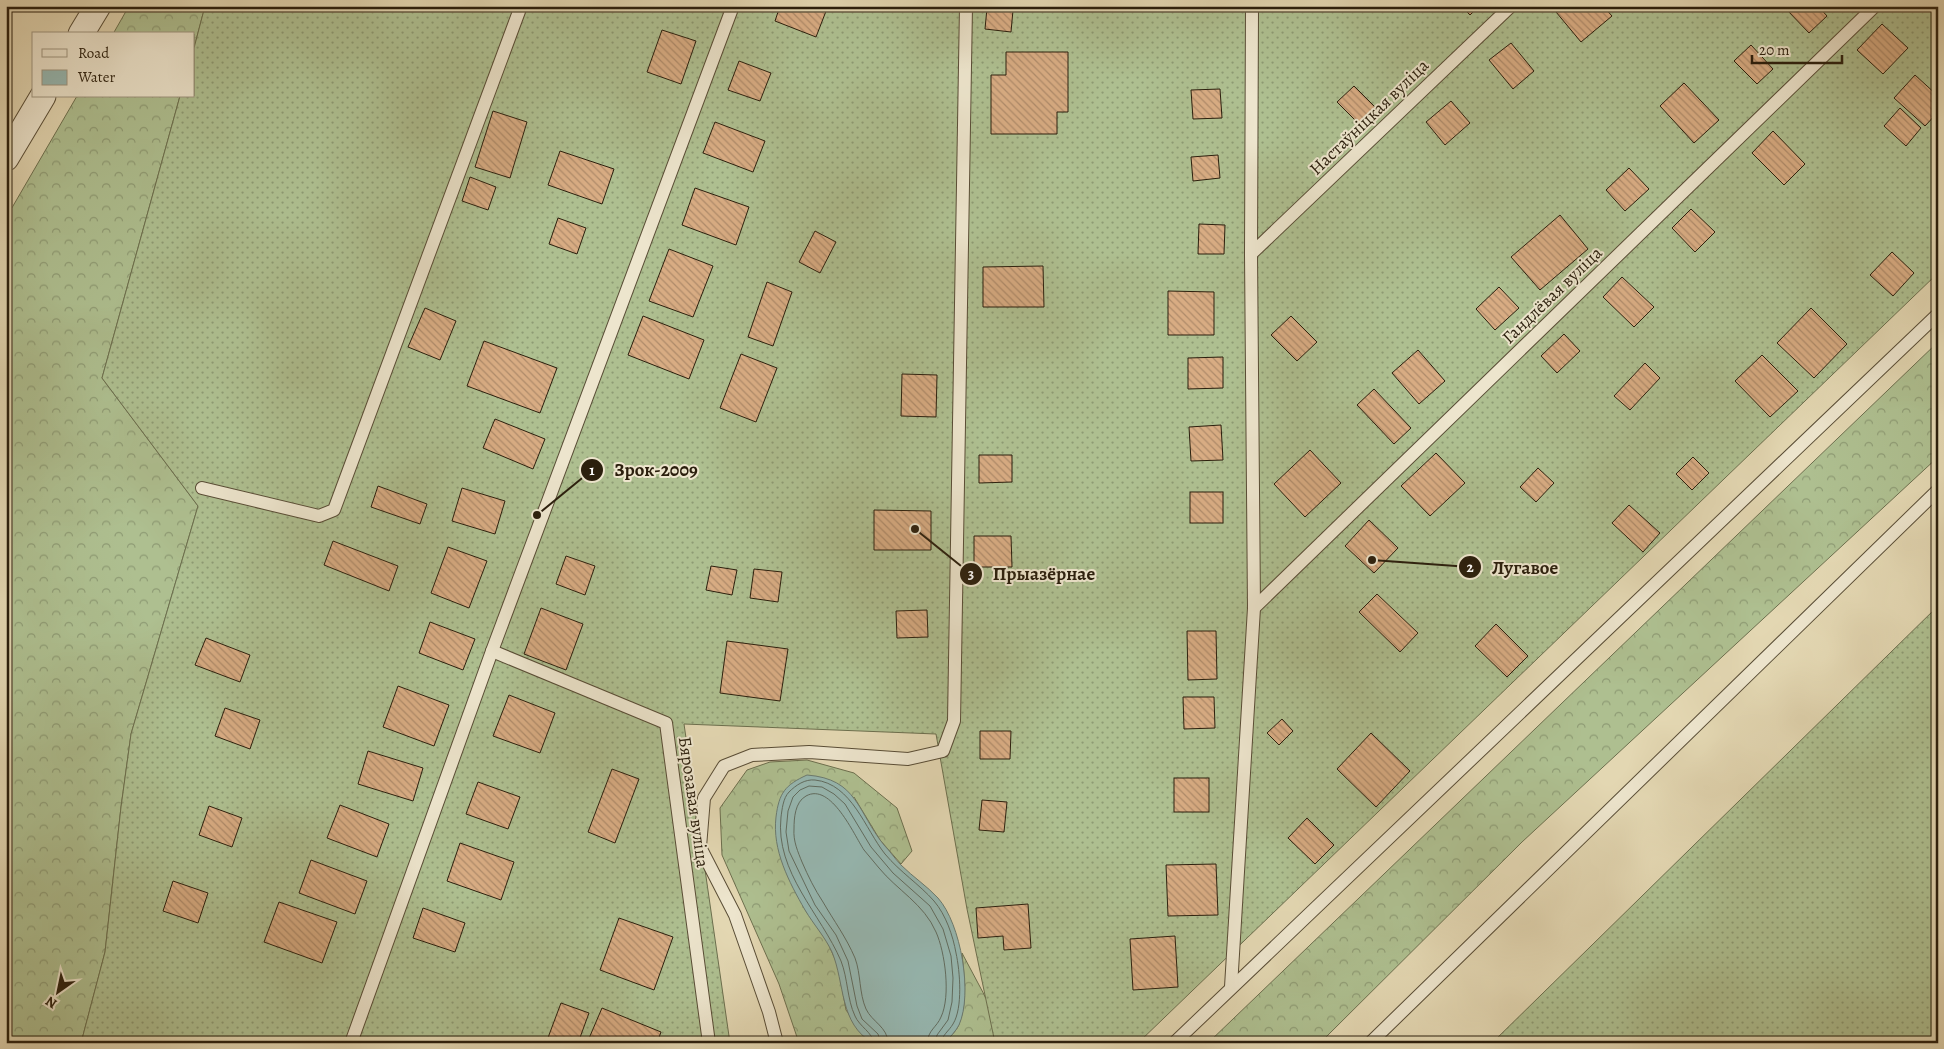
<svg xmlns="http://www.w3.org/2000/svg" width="1944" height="1049" font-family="Alegreya,serif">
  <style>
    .forest { fill: url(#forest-crowns); stroke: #6c6f4e }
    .garden { fill: url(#garden-dots); stroke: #6c6f4e }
    .water { fill: #96b8b2; stroke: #6b7b70 }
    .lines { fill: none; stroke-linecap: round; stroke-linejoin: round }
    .shore { stroke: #606c60; stroke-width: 1 }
    .building { fill: url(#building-back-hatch); stroke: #2b1f0d }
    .service-casing { stroke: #594d36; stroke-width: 14 }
    .minor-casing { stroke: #594d36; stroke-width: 27 }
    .service { stroke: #ede5cd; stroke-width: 12 }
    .minor { stroke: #ede5cd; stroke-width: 25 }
    .labels { text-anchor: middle; stroke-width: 4; stroke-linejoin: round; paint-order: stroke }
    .street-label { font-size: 18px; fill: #2b1f0d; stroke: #ede5cd }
    .leader { fill: none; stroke: #2b1f0d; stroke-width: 2 }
    .callout-dot { fill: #2b1f0d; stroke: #ede5cd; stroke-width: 2 }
    .mark-label { font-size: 15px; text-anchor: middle; font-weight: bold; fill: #fff }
    .callout-label { font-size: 19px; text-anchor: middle; font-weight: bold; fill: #2b1f0d; stroke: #ede5cd; stroke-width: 4; stroke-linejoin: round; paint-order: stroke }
  </style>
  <defs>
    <pattern id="forest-crowns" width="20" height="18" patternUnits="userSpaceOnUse" patternTransform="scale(1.25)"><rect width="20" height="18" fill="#aebf90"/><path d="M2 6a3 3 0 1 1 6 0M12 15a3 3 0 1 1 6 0" fill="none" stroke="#8e9b74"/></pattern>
    <pattern id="garden-dots" width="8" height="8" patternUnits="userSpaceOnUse" patternTransform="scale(1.25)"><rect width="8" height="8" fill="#aebf90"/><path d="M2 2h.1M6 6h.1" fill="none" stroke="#8e9b74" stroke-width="1.8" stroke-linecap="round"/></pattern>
    <pattern id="building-back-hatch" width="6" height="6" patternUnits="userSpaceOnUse" patternTransform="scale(1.25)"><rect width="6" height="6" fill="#d8ac83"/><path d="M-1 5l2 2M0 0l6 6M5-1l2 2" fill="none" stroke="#af8b6a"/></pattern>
  </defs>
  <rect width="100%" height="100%" fill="#e3d7b2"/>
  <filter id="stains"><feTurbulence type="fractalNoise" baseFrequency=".004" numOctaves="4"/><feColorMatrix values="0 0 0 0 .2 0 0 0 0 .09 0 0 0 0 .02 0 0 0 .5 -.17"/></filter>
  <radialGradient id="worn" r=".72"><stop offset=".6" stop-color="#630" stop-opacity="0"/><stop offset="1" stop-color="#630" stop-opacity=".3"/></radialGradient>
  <g class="forest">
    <path d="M129,6H205L194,48V34H113Z"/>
    <path d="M77,96H180L102,378L198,506L131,734L121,807L105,952L81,1043H6V218Z"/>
    <path d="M1938,342V457L1522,842L1320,1043H1208Z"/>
    <path d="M807,760L854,773L897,808L912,851L901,864L880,840L854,797L792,885L806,911L827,941L838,966L846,1010L867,1039L873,1043H799L779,984L722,855L720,808L747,770L770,762Z"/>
    <path d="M962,953L995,1015L999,1043H945C949,1037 957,1031 959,1024C968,1002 964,976 962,953Z"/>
  </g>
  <g class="garden">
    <path d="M205,6H1938V273L1138,1043H995L967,909L936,734L684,724L730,1043H81L105,952L121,807L131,734L198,506L102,378L180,96H194V48Z"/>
    <path d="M1938,606V1043H1492Z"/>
  </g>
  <path class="water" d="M807,775C858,779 857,812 884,845C890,851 895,859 901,865C913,877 927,886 938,898C961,924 973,994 959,1025C956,1031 949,1038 945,1043H873C839,1024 845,983 832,952C825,937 814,925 805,910C789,882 772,850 776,817C779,793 785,785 807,775Z"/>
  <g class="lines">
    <g class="shore">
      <path d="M874,1043C873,1033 859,1026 855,1016C847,999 848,979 841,961C821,914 775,872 781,817C782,810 783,798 789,792C796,785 805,779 815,780C852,784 865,829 885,854C900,872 919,884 934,901C946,915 953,936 956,953C960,971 963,1008 953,1024C949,1031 942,1035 941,1043"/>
      <path d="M881,1043L878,1034L862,1019L857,1006L848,961L836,935L815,905L789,851L786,832L788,811L793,797L800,790L809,786L822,787L834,794L845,804L871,847L893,873L930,906L943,929L951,956L953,978L952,1002L948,1020L937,1035L935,1043"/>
      <path d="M888,1043C888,1027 872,1022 866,1009C859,993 861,974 855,958C846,937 834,921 823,902C815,890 808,876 802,862C798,852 793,841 794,829C794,818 795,802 806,796C831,782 854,835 864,850C869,856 874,862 879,868C897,890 924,904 936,932C945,952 951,996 941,1017C937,1027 928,1030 927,1043"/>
    </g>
  </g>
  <g class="building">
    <path d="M780,6H828L816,37L775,21Z"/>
    <path d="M1461,6H1479L1470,15Z"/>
    <path d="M1551,6H1603L1612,16L1581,42Z"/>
    <path d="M1791,6H1818L1827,16L1809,33L1787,10Z"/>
    <path d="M987,8L1013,10L1011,32L985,29Z"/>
    <path d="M1882,24L1908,48L1883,74L1857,50Z"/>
    <path d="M662,30L696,41L681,84L647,72Z"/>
    <path d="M1511,43L1534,71L1513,89L1489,60Z"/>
    <path d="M1751,45L1773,69L1757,84L1734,61Z"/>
    <path d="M1006,52H1068V112H1057V134H991V75H1006Z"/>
    <path d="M739,61L771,73L760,101L728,90Z"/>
    <path d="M1915,75L1938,96V112L1925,126L1894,98Z"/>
    <path d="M1684,83L1719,120L1694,143L1660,106Z"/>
    <path d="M1354,86L1376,108L1359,124L1337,102Z"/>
    <path d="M1220,89L1222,118L1193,119L1191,90Z"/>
    <path d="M1451,101L1470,123L1445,145L1426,122Z"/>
    <path d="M1900,108L1921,128L1906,146L1884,126Z"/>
    <path d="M493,111L527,122L510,178L475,167Z"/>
    <path d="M715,122L765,141L753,172L703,153Z"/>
    <path d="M1773,131L1805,164L1784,185L1752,153Z"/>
    <path d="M560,151L614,169L602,204L548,185Z"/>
    <path d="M1218,155L1220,178L1193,181L1191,157Z"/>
    <path d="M1629,168L1649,189L1625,211L1606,190Z"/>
    <path d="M470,177L496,187L488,210L462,201Z"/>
    <path d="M695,188L749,207L736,245L682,225Z"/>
    <path d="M1691,209L1715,232L1695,252L1672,228Z"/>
    <path d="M1560,215L1588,249L1540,290L1511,257Z"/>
    <path d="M558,218L586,228L577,254L549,244Z"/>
    <path d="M1199,224L1225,225L1224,254H1198Z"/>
    <path d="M815,231L836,242L820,273L799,262Z"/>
    <path d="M669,249L713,266L693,317L649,301Z"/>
    <path d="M1892,252L1914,273L1893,296L1870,275Z"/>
    <path d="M1043,266L1044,307H983V267Z"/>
    <path d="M1622,277L1654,307L1634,327L1603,297Z"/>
    <path d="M767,282L792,292L773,346L748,337Z"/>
    <path d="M1499,287L1519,308L1495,330L1476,309Z"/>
    <path d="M1168,291L1214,292V335H1168Z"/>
    <path d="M425,308L456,321L440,360L408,347Z"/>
    <path d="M1811,308L1847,344L1814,378L1777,343Z"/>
    <path d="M643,316L704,340L689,379L628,355Z"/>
    <path d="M1291,316L1317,342L1297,361L1271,335Z"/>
    <path d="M1564,334L1580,351L1557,373L1541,356Z"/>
    <path d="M484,341L557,368L540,413L467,386Z"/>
    <path d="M1418,350L1445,381L1419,404L1392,373Z"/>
    <path d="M741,354L777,368L756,422L720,408Z"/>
    <path d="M1762,355L1798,391L1770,417L1735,381Z"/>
    <path d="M1223,357V388L1188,389V358Z"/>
    <path d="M1645,363L1660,378L1630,410L1614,396Z"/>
    <path d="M902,374L937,375L936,417L901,416Z"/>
    <path d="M1374,389L1411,428L1394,444L1357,405Z"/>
    <path d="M495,419L545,439L533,469L483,448Z"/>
    <path d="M1221,425L1223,460L1191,461L1189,427Z"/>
    <path d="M1310,450L1341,483L1305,517L1274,484Z"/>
    <path d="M1436,453L1465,483L1430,516L1401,486Z"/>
    <path d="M979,455H1012V482L979,483Z"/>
    <path d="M1693,457L1709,473L1692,490L1676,474Z"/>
    <path d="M1538,468L1554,483L1536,502L1520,487Z"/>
    <path d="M378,486L427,504L420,524L371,507Z"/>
    <path d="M462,488L505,501L495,534L452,521Z"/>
    <rect x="1190" y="492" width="33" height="31"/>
    <path d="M1629,505L1660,533L1643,552L1612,523Z"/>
    <path d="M874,510L931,511V550H874Z"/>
    <path d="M1369,520L1398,548L1374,573L1345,546Z"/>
    <path d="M974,536H1011L1012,567H974Z"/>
    <path d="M333,541L398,566L389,591L324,565Z"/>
    <path d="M448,547L487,561L469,608L431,593Z"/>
    <path d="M566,556L595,566L585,595L556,584Z"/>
    <path d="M711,566L737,570L732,595L706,590Z"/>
    <path d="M754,569L782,572L778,602L750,598Z"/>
    <path d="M1377,594L1418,633L1400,652L1359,612Z"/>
    <path d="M541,608L583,624L566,670L524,654Z"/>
    <path d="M927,610L928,637L897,638L896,611Z"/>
    <path d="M430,622L475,639L463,670L419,653Z"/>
    <path d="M1496,624L1528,656L1507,677L1475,646Z"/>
    <path d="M1187,631H1216L1217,679L1188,680Z"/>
    <path d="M206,638L250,655L240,682L195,665Z"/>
    <path d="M727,641L788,649L780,701L720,693Z"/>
    <path d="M398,686L449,705L434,746L383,727Z"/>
    <path d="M509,695L555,713L540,753L493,736Z"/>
    <path d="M1183,697H1214L1215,728L1184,729Z"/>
    <path d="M225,708L260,720L250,749L215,736Z"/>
    <path d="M1282,719L1293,731L1279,745L1267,733Z"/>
    <path d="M980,731H1011L1010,759H980Z"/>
    <path d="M1371,733L1410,771L1376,807L1337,769Z"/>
    <path d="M368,751L423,768L413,801L358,784Z"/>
    <path d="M612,769L639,779L615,843L588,832Z"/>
    <rect x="1174" y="778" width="35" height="34"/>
    <path d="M478,782L520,797L508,829L466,814Z"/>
    <path d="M982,800L1007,802L1004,832L979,830Z"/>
    <path d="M340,805L389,824L377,857L327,838Z"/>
    <path d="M209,806L242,818L232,847L199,835Z"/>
    <path d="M1307,818L1334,845L1315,864L1288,838Z"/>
    <path d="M460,843L514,862L501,900L447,881Z"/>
    <path d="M311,860L367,881L355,914L299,893Z"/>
    <path d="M1216,864L1218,915L1168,916L1166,865Z"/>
    <path d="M173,881L208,893L198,923L163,911Z"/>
    <path d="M279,902L337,922L322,963L264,942Z"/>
    <path d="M1028,904L1031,948L1004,950L1003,936L978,938L976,908Z"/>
    <path d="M423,908L465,923L455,952L413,938Z"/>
    <path d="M619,918L673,937L654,990L600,970Z"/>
    <path d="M1175,936L1178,987L1133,990L1130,939Z"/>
    <path d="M561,1003L589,1013L578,1043H546Z"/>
    <path d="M602,1008L661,1032L657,1043H587Z"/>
    <path d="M1053,1038L1054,1043H1014V1042Z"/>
  </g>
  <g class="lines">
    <defs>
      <g id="service">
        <path d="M1251,254L1511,6"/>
        <path d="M202,488L319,516L334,510L521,6"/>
        <path d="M1254,608L1875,6"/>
        <path d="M492,651L666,723L709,1043"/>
        <path d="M1231,987L1254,608L1251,254L1252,6"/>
        <path d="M351,1043L492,651L733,6"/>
        <path d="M777,1043L769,1012L735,915L700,847L704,798L724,766L752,755L809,752L908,759L943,751L954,721L966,6"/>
        <path d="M1174,1043L1938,314"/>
        <path d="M1370,1043L1938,490"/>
      </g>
      <g id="minor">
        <path d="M81,34L98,6"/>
        <path d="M6,158L43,96"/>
      </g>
    </defs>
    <use href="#service" class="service-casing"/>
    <use href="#minor" class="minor-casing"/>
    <use href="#service" class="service"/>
    <use href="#minor" class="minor"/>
  </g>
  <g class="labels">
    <g class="street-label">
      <text transform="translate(1369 117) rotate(-44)" y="6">Настаўніцкая вуліца</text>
      <text transform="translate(1552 295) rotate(-44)" y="6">Гандлёвая вуліца</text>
      <text transform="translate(694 802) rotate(82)" y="6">Бярозавая вуліца</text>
    </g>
  </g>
  <path class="leader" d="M537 515L592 470M1372 560L1470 567M915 529L971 574"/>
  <g class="callout-dot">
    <circle cx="537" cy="515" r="5"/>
    <circle cx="1372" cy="560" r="5"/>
    <circle cx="915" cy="529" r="5"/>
    <circle cx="592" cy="470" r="12"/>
    <circle cx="1470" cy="567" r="12"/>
    <circle cx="971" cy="574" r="12"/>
  </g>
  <g class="mark-label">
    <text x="592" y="475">1</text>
    <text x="1470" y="572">2</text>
    <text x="971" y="579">3</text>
  </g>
  <g class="callout-label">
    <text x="656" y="476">Зрок-2009</text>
    <text x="1525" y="574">Лугавое</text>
    <text x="1044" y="580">Прыазёрнае</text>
  </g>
  <rect width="1944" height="1049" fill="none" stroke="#e3d7b2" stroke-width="25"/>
  <rect x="8" y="8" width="1929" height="1034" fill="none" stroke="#2b1f0d" stroke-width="2.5"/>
  <rect x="12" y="12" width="1919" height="1024" fill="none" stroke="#2b1f0d"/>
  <rect x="32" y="32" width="162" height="65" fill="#ede5cd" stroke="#9f9680"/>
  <rect x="42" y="49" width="25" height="8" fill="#ede5cd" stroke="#9f9680"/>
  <text x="78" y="58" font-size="15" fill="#2b1f0d">Road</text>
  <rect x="42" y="70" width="25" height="15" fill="#96b8b2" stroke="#9f9680"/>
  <text x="78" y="82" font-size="15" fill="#2b1f0d">Water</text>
  <g transform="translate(58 992) rotate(213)" stroke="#ede5cd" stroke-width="4" paint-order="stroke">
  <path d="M0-4L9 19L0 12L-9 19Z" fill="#2b1f0d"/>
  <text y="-8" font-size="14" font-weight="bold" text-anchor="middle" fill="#2b1f0d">N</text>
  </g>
  <path d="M1752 55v8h90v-8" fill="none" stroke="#2b1f0d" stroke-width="2.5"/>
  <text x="1759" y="55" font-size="15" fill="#2b1f0d" stroke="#ede5cd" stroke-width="4" paint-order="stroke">20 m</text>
  <rect width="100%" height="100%" filter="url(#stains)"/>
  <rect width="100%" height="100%" fill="url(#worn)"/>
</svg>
